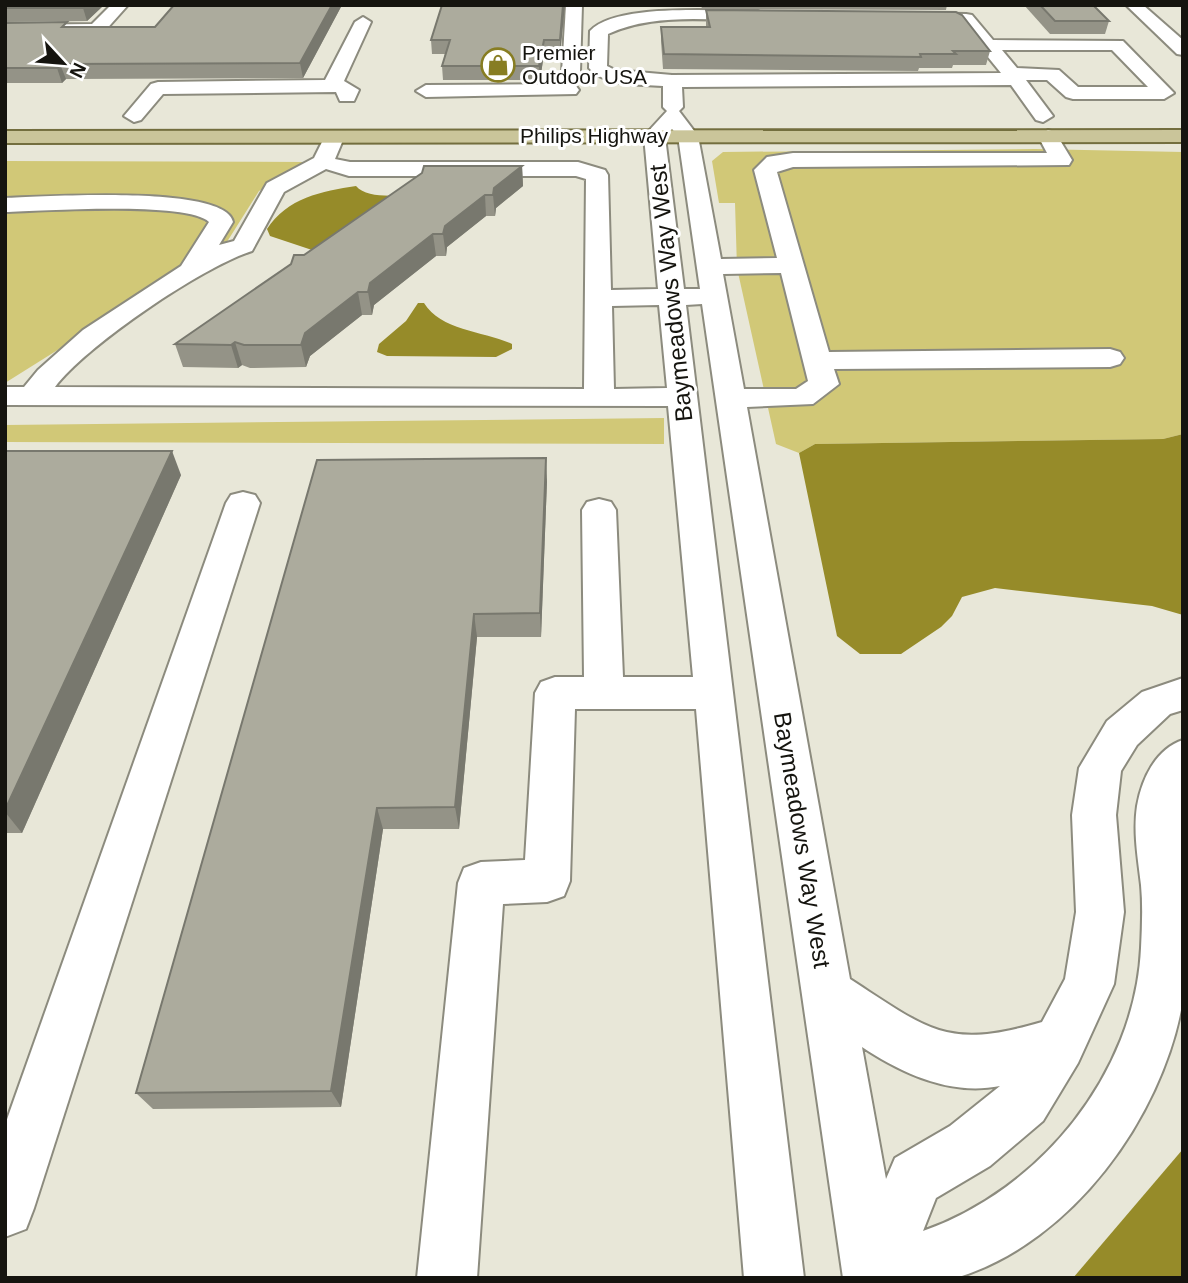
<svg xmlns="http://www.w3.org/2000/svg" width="1188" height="1283" font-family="Arial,sans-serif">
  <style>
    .green { fill: #d1c877 }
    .water { fill: #968b29 }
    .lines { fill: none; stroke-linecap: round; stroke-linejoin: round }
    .minor-casing { stroke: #8c8b7e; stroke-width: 4 }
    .major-casing { stroke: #736e3e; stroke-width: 4 }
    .minor { fill: #fff; fill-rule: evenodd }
    .major { fill: #cac59a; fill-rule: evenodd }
    .wall { fill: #949387 }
    .shaded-wall { fill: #78786e }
    .building { fill: #acab9d; stroke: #78786e; stroke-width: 2 }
    .labels { text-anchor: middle; stroke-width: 6; stroke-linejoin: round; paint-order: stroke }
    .far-poi-label { font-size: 21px; fill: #15140f; stroke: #fff; text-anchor: start }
    .far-street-label { font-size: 21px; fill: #15140f; stroke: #fff }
    .street-label { font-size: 24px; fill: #15140f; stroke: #fff }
  </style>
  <rect width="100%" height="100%" fill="#e8e7d8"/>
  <g class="green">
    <path d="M1035,149L1183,152V434L1163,439L815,444L799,453L776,444L737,268L735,203H719L712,161L723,152Z"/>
    <path d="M5,161L308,162L259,191L225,245L5,383Z"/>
    <path d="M664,418V444L5,442V425Z"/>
  </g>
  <g class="water">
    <path d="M356,186C369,201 406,194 424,194L318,252L270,236L267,229C287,198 322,191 356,186Z"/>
    <path d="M418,303H424C441,331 484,331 512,344V349L496,357L387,356L377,352L379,344L406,321Z"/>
    <path d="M1183,434V615L1152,606L995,588L962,597L952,616L941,627L901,654H860L837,636L799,453L815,444L1163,439Z"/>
    <path d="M1183,1149V1278H1073Z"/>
  </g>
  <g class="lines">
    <defs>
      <g id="minor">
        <path d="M111,5H128L103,33L5,35V25L92,24Z"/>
        <path d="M566,5H582L580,72L571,78L562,72Z"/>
        <path d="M1126,5H1143L1183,40V55L1177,54Z"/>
        <path d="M698,10L758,11L766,16L758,21C708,20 654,13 608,34L607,66L615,70L672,75L1001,73L961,24L913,23L905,18L913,13L966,14L972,15L993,40L1123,41L1174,93L1164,99H1073L1066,97L1047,80H1026L1053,116L1043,122L1036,120L1011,85L682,87L683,107L679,111L698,136L721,259L777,258L754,170L767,157L793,153H1047L1038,136L1048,130L1055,132L1072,160L1069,165L793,167L777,172L829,352L1110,349L1120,352L1124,358L1120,364L1110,367L834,369L839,384L813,404L747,407L850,979C929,1030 946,1050 1042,1022L1065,979L1076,912L1072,815L1079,768L1107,721L1142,692L1183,678V710L1170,714L1137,745L1121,771L1116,815L1124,912L1114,984L1078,1063L1043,1121L990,1166L936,1198L923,1231C1040,1190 1135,1074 1141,948C1142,927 1143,906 1141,885C1138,859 1133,832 1137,806C1142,778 1156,749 1183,740C1183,802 1183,863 1183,925C1183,951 1187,980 1182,1005C1161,1118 1073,1241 959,1277C938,1283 869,1278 843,1278L702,304L686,305L804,1278H744L696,709H575L570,881L564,896L547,902L503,904L477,1278H417L458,883L464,868L481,862L525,860L535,693L541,682L555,677H584L582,510L587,502L599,499L611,502L616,510L623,677H693L668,406L5,405V387H24L38,370L83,330L181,266L209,222C189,201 40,211 5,212V198C40,197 226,184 233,222L219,245L234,241L267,183L314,158L325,136L332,134L343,140L335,159L350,162H578L605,170L608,175L611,290L658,289L644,136L667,111L663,107V86C640,84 605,87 589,68L590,31C609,10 671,10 698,10ZM1002,50H1112L1148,87H1078L1059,70L1017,68ZM672,129L678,136L700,289H684L665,137ZM326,169L349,176H576L586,179L584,389L55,387C87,345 202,267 252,251L284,192ZM781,273L808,381L796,389H744L723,274ZM659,305L667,388L614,389L612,306ZM862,1047C903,1074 951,1096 1000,1086L950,1126L895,1158L886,1179Z"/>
        <path d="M363,17L371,22L344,81L359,90L354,101H340L336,92L163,94L141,120L134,122L124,116L151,84L158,82L325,80L355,22Z"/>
        <path d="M569,84L576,86L579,90L576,94L426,97L416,91L426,85Z"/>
        <path d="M243,492L255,495L260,503L34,1208L26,1229L5,1237V1125L226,503L231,495Z"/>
      </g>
      <path id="major" d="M1183,130V142L5,143V131Z"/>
    </defs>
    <use href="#minor" class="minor-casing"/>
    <use href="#major" class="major-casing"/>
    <use href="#minor" class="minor"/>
    <use href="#major" class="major"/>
  </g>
  <g class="wall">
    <path d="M5,5H104L87,21L5,22Z"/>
    <path d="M174,5H342L303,78L66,79L62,83H5V23L68,27H155Z"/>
    <path d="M442,5H565L560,54H544L540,80H443L442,66L445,54H432L431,40Z"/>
    <path d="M701,5H947L946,10L702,9Z"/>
    <path d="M1024,5H1093L1109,21L1105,34H1050Z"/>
    <path d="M706,10L990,51L986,65H953L952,68H919L918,71L663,69L661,41V27H706Z"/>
    <path d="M522,166L523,186L496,208L495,216H486L447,247L446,256H436L374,305L372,315H362L310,356L306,367L250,368L242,365L238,368L183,367L175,344L304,255Z"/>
    <path d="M5,451L181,475L22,833H5Z"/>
    <path d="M547,481L541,637H477L459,829H383L341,1107L153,1109L136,1093Z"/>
  </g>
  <g class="shaded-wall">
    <path d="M85,5H104L87,21L83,8Z"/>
    <path d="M332,5H342L303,78L300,63Z"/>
    <path d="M563,5H565L560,54V40Z"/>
    <path d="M544,40V54L540,80L539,66Z"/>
    <path d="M60,64L66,79L62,83L57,68Z"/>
    <path d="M522,166L523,186L496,208L495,216L493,195L494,188Z"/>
    <path d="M485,195L486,216L447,247L446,256L443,234L445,226Z"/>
    <path d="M433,234L436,256L374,305L372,315L368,292L370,283Z"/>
    <path d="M358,292L362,315L310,356L306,367L301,345L305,333Z"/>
    <path d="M235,342L242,365L238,368L231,345Z"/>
    <path d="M172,451L181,475L22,833L5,812V810Z"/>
    <path d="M546,458L547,481L541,637L540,613Z"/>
    <path d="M474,614L477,637L459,829L455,807Z"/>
    <path d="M377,808L383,829L341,1107L331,1091Z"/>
  </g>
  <g class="building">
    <path d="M5,5H85L83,8H5Z"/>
    <path d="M174,5H332L300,63L60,64L57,68H5V23L67,22L62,27H155Z"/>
    <path d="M442,5H563L560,40H544L539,66H442L450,40H431Z"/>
    <path d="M1040,5H1093L1109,21H1055Z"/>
    <path d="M706,10L956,12L962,15L990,51H953L956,54H920L921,57L664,54L661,27H710Z"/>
    <path d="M424,166H522L494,188L493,195H485L445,226L443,234H433L370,283L368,292H358L305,333L301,345H244L235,342L231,345L175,344L291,264L294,255H304L422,173Z"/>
    <path d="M5,451H172L5,810Z"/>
    <path d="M546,458L540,613L474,614L455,807L377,808L331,1091L136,1093L317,460Z"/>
  </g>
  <defs>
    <symbol id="shop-ring" viewBox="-11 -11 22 22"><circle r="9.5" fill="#fff" stroke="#877d23" stroke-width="1.5"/><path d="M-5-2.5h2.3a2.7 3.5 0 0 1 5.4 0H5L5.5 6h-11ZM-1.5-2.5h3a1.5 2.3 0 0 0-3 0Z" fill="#877d23"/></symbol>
  </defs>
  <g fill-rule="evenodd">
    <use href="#shop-ring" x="479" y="46" width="38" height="38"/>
  </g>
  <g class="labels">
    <g class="far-poi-label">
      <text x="522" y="60">Premier<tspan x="522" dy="24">Outdoor USA</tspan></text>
    </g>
    <g class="far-street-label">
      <text x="594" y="143">Philips Highway</text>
    </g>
    <g class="street-label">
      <text transform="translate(671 293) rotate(-96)" y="8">Baymeadows Way West</text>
      <text transform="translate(802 840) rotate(81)" y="8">Baymeadows Way West</text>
    </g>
  </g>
  <rect width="1188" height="1283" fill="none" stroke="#15140f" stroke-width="14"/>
  <g transform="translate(63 63) rotate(116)" stroke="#ffffff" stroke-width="5" paint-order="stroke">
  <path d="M0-5L12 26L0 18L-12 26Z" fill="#15140f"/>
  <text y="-10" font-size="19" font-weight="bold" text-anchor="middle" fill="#15140f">N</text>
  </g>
</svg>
